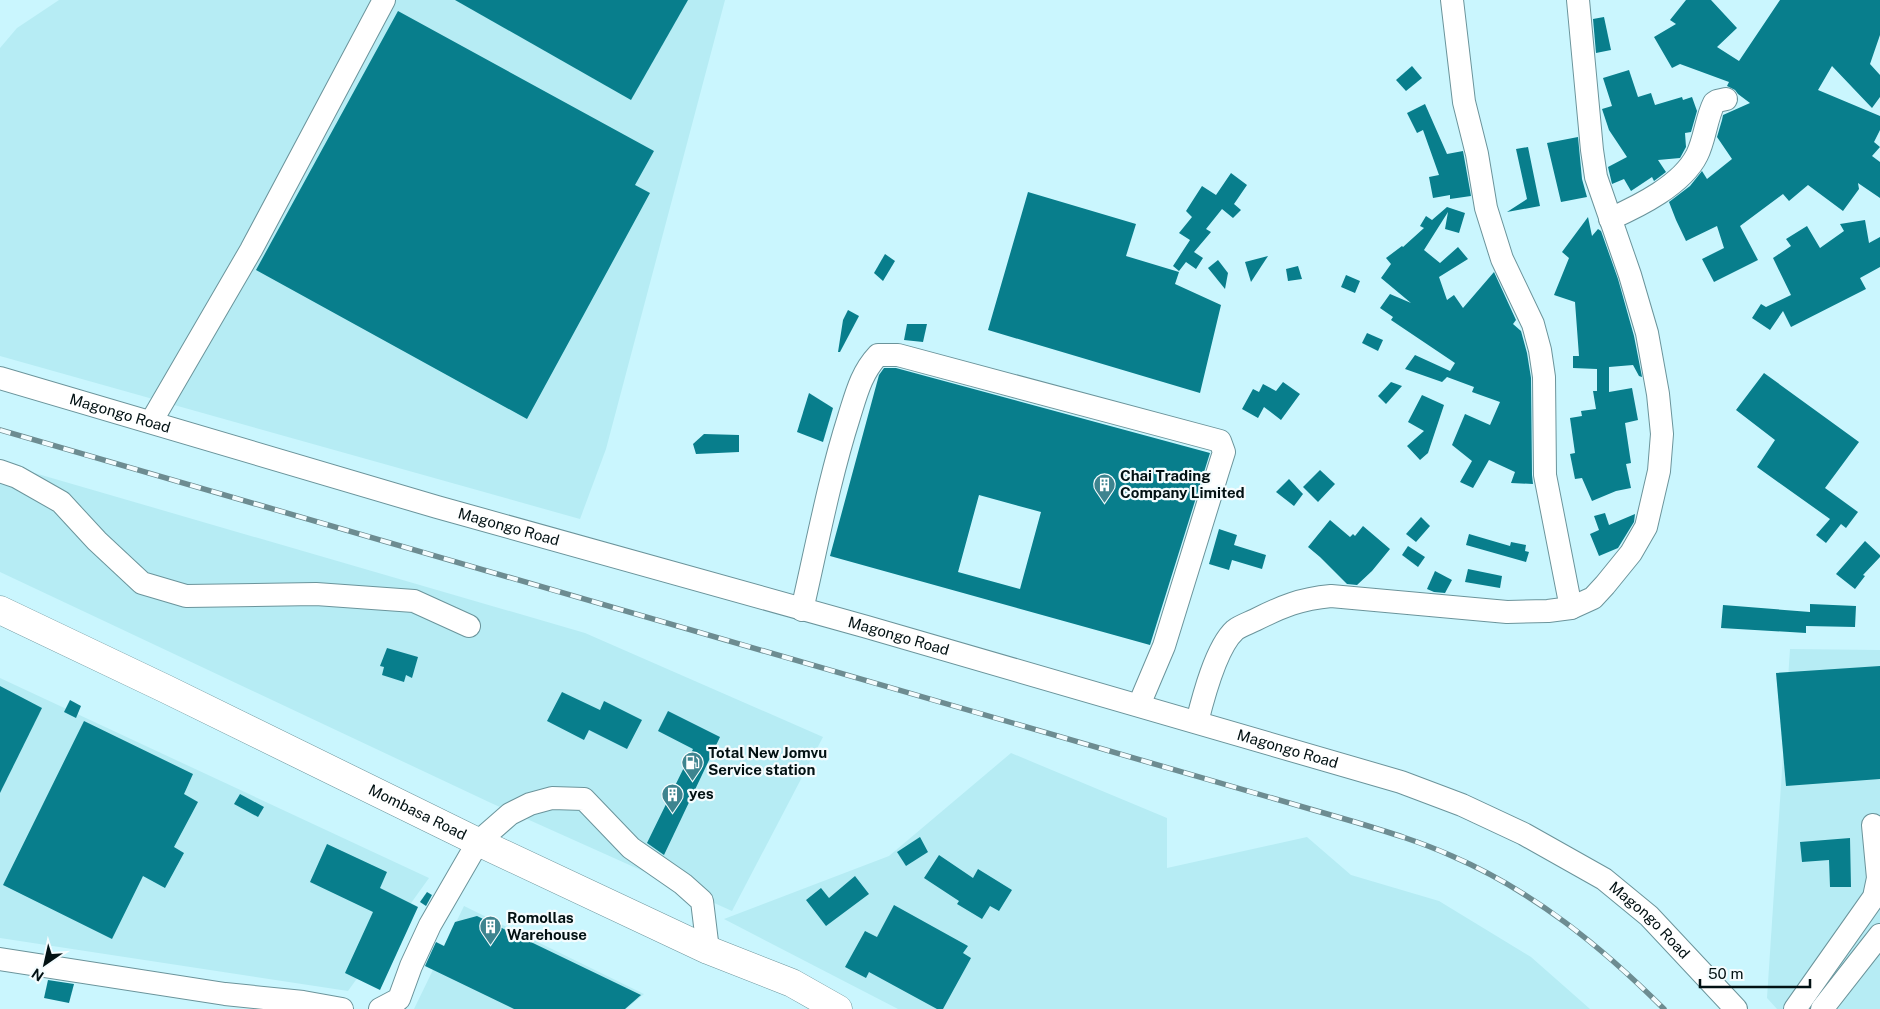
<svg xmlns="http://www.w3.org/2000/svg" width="1880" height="1009" font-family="'Public Sans',sans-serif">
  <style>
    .built { fill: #b6ecf4 }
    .building { fill: #087e8c; fill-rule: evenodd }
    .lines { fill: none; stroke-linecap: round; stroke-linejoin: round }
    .minor-casing { stroke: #6b949b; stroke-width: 24 }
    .highway-casing { stroke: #6b949b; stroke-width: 29 }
    .minor { stroke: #fff; stroke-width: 22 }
    .highway { stroke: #fff; stroke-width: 28 }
    .rail-casing { stroke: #6d8c91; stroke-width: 5.5 }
    .rail { stroke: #f4fcfe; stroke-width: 4; stroke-dasharray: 11; stroke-linecap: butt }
    .labels { text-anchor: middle; stroke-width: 4.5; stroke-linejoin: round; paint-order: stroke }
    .street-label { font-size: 15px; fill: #021113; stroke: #f4fcfe }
    .poi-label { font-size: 15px; font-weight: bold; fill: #021113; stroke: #f4fcfe; text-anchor: start }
  </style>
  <rect width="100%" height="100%" fill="#caf6fe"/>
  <g class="built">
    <path d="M59,0H725L606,449L580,519L0,356V48L17,28Z"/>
    <path d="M0,463L585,633L823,737L732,911L491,803L0,572Z"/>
    <path d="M1790,649L1880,650V1009H1777L1767,998Z"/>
    <path d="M0,678L429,878L348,991L0,938Z"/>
    <path d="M1011,753L1167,818V868L1307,837L1351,875L1439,901L1531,957L1590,1009H898L724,919L889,856Z"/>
    <path d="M464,906L644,994L626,1009H414Z"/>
  </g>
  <g class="building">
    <path d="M455,0H688L631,100Z"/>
    <path d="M1686,0H1711L1737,28L1717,47L1739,61L1780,0H1880V35L1870,64L1880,75V97L1872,108L1832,66L1818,90L1880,116V130L1874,142L1880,147L1872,156L1880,162V198L1858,183L1859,189L1843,211L1808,185L1789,201L1783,194L1740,226L1758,260L1714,282L1702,259L1724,248L1717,226L1686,241L1676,220L1669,202L1690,186L1702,171L1707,179L1732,159L1717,137L1722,120L1723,115L1750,103L1738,94L1735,90L1727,86L1729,82L1680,64L1672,68L1654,37L1676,24L1670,20Z"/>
    <path d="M398,11L654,151L635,185L650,193L527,419L256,270Z"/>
    <path d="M1604,17L1611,50L1596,53L1593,19Z"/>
    <path d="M1412,66L1422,78L1406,91L1396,80Z"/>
    <path d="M1629,70L1638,97L1651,93L1655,105L1682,97L1683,100L1692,97L1697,111L1691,132L1685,133L1686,147L1680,158L1658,160L1666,172L1654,181L1652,177L1631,191L1624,179L1612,184L1608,167L1627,157L1609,130L1602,109L1612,106L1603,78Z"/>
    <path d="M1425,104L1447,154L1463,151L1471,196L1450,199V195L1433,198L1429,177L1439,175L1423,130L1417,133L1407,113Z"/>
    <path d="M1578,137L1582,179L1587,197L1561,202L1547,143Z"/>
    <path d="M1528,147L1540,206L1507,212L1527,199L1516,149Z"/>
    <path d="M1231,173L1247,185L1234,204L1241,210L1233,218L1222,209L1206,229L1211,232L1194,252L1203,258L1196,269L1186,262L1179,271L1173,266L1190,240L1179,233L1192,217L1186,211L1202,186L1216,195Z"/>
    <path d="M1028,192L1136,224L1126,256L1179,272L1175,284L1221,305L1200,393L988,330Z"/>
    <path d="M1447,207L1465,213L1459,233L1445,229L1448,212L1424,250L1440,263L1458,247L1468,259L1439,277L1447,300L1454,295L1463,308L1494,272L1516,320L1513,324L1521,331L1527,353L1531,378L1532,475L1533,484L1511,483L1515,472L1489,460L1473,488L1460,482L1472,461L1452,445L1465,414L1490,425L1500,402L1472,392L1474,387L1447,377L1442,382L1405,369L1415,355L1450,371L1455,363L1391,320L1393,317L1380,308L1390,294L1411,303L1381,278L1391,264L1386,258L1402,246L1403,247L1424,228L1420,226L1426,216L1432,220Z"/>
    <path d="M1588,217L1592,236L1598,229L1601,231L1618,279L1634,336L1642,377L1639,376L1633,365L1609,367V392L1632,388L1638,420L1625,423L1631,463L1626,464L1631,488L1616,491L1592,501L1582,478L1575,479L1570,454L1575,453L1570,418L1582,416L1581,411L1596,409L1593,391H1597V369L1573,368V356H1579L1575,302L1554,295L1569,258L1562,252Z"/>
    <path d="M1865,220L1869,243L1880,237V267L1860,278L1866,289L1791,327L1783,311L1770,330L1752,318L1761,304L1766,307L1791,295L1773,258L1791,246L1786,239L1807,226L1820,248L1844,231L1840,224Z"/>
    <path d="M885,254L895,261L883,281L874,273Z"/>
    <path d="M1268,256L1251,282L1245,262Z"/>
    <path d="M1218,260L1228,273L1225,289L1208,268Z"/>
    <path d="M1298,266L1302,279L1288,281L1286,269Z"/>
    <path d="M1346,275L1360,281L1355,293L1341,287Z"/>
    <path d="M848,310L859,316L840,352H838L843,320Z"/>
    <path d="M907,324H927L923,342L904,340Z"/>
    <path d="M1367,333L1383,340L1378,351L1362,343Z"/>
    <path d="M884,368H896L1210,453L1150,645L830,556L879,375ZM979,495L1041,512L1020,589L958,572Z"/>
    <path d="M1764,373L1859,442L1825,488L1858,512L1846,528L1841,524L1826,543L1816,535L1830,519L1757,467L1775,440L1736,410Z"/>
    <path d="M1283,382L1300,394L1281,420L1264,407L1258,418L1242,409L1253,389L1259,392L1263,384L1276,391Z"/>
    <path d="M1391,382L1402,386L1386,404L1378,396Z"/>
    <path d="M809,393L833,408L823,442L797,432Z"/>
    <path d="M1422,395L1444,405L1428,453L1420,460L1407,446L1424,431L1408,422Z"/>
    <path d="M704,434L739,435V452L696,454L693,444Z"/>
    <path d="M1320,470L1335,484L1318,502L1303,487Z"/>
    <path d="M1289,479L1303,494L1294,506L1276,492Z"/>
    <path d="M1605,513L1609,525L1635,514L1634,522L1618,548L1599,556L1590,534L1599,530L1594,516Z"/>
    <path d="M1421,517L1430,526L1416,542L1406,534Z"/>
    <path d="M1330,520L1350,537L1353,534L1355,536L1363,526L1390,549L1372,571L1357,585L1347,584L1320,557L1308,547Z"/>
    <path d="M1219,529L1237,535L1234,545L1266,555L1262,569L1232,560L1229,570L1209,564Z"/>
    <path d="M1469,534L1510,546L1511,542L1526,545L1525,551L1529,552L1526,562L1466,545Z"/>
    <path d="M1865,541L1880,555V557L1863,575L1865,576L1855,589L1836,574Z"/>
    <path d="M1408,546L1425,557L1418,567L1402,555Z"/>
    <path d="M1468,569L1502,576L1500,588L1465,582Z"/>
    <path d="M1435,571L1452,580L1445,593L1434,592L1427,589Z"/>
    <path d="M1810,604L1856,606L1855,627L1806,626V633L1721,628L1723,605L1810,612Z"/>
    <path d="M387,648L418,657L412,678L406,675L404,682L382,675L384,667L380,666Z"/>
    <path d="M1880,666V779L1786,786L1776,673Z"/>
    <path d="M0,686L42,708L0,793Z"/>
    <path d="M562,692L600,710L604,701L642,720L627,749L589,730L584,740L547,721Z"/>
    <path d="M70,700L81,706L76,718L64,712Z"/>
    <path d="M668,711L720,737L664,855L647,843L693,749L658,731Z"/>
    <path d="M84,721L193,774L184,794L198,802L174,847L184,853L165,888L143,876L112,939L3,885Z"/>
    <path d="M240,794L264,807L258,817L234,804Z"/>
    <path d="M920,837L928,852L906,866L897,852Z"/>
    <path d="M1850,838L1851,887H1830L1829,860L1802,862L1800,842Z"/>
    <path d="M327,844L387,872L380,888L418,907L380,990L345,973L373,912L310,882Z"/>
    <path d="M939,855L973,878L978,869L1012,890L999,911L990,906L982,919L957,904L959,901L924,878Z"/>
    <path d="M855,876L869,894L826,926L806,900L821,888L829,898Z"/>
    <path d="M427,892L432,895L426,906L420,902Z"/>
    <path d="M894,905L968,946L963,953L971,958L943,1009H937L869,972L866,978L845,967L865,931L877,937Z"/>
    <path d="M477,916L641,995L625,1009H514L425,966L436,942L444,946L455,922Z"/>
    <path d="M48,980L74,984L69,1003L44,998Z"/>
  </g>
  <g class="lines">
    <defs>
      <g id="minor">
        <path d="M1452,0L1464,102L1477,154L1486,208L1502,259L1533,324L1540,350L1544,377L1545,475L1571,608"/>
        <path d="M1610,219C1639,206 1682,185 1697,155C1705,139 1706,119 1714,103L1717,101L1726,99"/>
        <path id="s1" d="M0,378L437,507L867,627L1401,782L1462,805L1524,834L1604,879L1649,916L1736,1009"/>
        <path d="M151,422L251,250L384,0"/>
        <path d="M0,471L17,477L61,502L97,541L142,583L186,596L316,594L414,601L469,626"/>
        <path d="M802,610C817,545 829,480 849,417C856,395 861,373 878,355H898L1220,441L1224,452L1218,471L1164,646L1139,705"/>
        <path d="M1197,722C1203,698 1216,647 1235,630C1240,626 1249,623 1255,620C1283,606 1300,599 1331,596L1507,612L1548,611L1571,608L1593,598L1605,585L1631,553L1646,527L1659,471L1662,434L1658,394L1647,333L1630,275L1596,177L1592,150L1578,0"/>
        <path d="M0,959L225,994L303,1002L342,1009"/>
        <path d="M380,1009L399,999L411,966L430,925L478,842L510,814L530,804L552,798L584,799L631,848L683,884L702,901L708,950"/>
        <path d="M1795,1009L1874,897L1878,878L1873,825"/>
        <path d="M1822,1009L1880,935"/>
      </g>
      <g id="highway">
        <path id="s2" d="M0,610L166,689L478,842L708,950L792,983L838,1009"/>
      </g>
    </defs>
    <use href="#minor" class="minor-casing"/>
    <use href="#highway" class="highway-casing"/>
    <use href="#minor" class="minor"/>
    <use href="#highway" class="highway"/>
    <defs>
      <path id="rail" d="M0,430L1355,822C1388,832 1421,842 1452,856C1533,891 1602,947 1664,1009"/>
    </defs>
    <use href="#rail" class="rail-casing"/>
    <use href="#rail" class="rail"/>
  </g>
  <defs>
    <symbol id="building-pin" viewBox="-11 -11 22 30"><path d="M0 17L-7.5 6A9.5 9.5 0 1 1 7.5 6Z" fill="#3e848f" stroke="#f4fcfe"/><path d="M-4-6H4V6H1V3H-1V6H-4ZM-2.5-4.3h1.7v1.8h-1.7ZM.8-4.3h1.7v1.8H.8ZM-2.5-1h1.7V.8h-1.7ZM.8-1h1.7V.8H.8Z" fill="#fff"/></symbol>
    <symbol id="fuel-pin" viewBox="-11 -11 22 30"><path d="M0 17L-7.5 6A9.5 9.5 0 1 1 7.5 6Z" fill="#3e848f" stroke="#f4fcfe"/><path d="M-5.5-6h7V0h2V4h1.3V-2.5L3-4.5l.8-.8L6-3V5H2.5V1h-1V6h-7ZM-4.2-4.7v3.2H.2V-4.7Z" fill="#fff"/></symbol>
  </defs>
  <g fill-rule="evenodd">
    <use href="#building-pin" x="1092" y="472" width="25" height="34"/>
    <use href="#fuel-pin" x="680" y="750" width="25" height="34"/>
    <use href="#building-pin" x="660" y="782" width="25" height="34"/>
    <use href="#building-pin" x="478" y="914" width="25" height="34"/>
  </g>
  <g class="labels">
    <g class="street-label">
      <text dy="5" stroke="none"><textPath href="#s1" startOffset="125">Magongo Road</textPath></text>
      <text dy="5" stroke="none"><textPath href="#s1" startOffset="530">Magongo Road</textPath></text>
      <text dy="5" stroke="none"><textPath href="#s1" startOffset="935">Magongo Road</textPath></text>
      <text dy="5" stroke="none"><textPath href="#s1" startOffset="1340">Magongo Road</textPath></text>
      <text dy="5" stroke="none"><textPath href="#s2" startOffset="464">Mombasa Road</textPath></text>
      <text dy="5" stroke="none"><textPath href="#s1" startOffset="1745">Magongo Road</textPath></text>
    </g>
    <g class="poi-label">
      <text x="1120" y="481">Chai Trading<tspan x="1120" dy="17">Company Limited</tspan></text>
      <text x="708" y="758">Total New Jomvu<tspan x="708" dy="17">Service station</tspan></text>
      <text x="689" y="799">yes</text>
      <text x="507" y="923">Romollas<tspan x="507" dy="17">Warehouse</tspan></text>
    </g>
  </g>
  <g transform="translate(45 964) rotate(214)" stroke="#f4fcfe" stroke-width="4" paint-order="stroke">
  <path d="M0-4L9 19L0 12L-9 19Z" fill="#021113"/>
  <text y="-8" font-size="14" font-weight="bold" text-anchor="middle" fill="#021113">N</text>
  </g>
  <path d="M1700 979v8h110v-8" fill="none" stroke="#021113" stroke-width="2.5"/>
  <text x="1708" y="979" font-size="15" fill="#021113" stroke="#f4fcfe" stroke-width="4" paint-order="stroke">50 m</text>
</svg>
